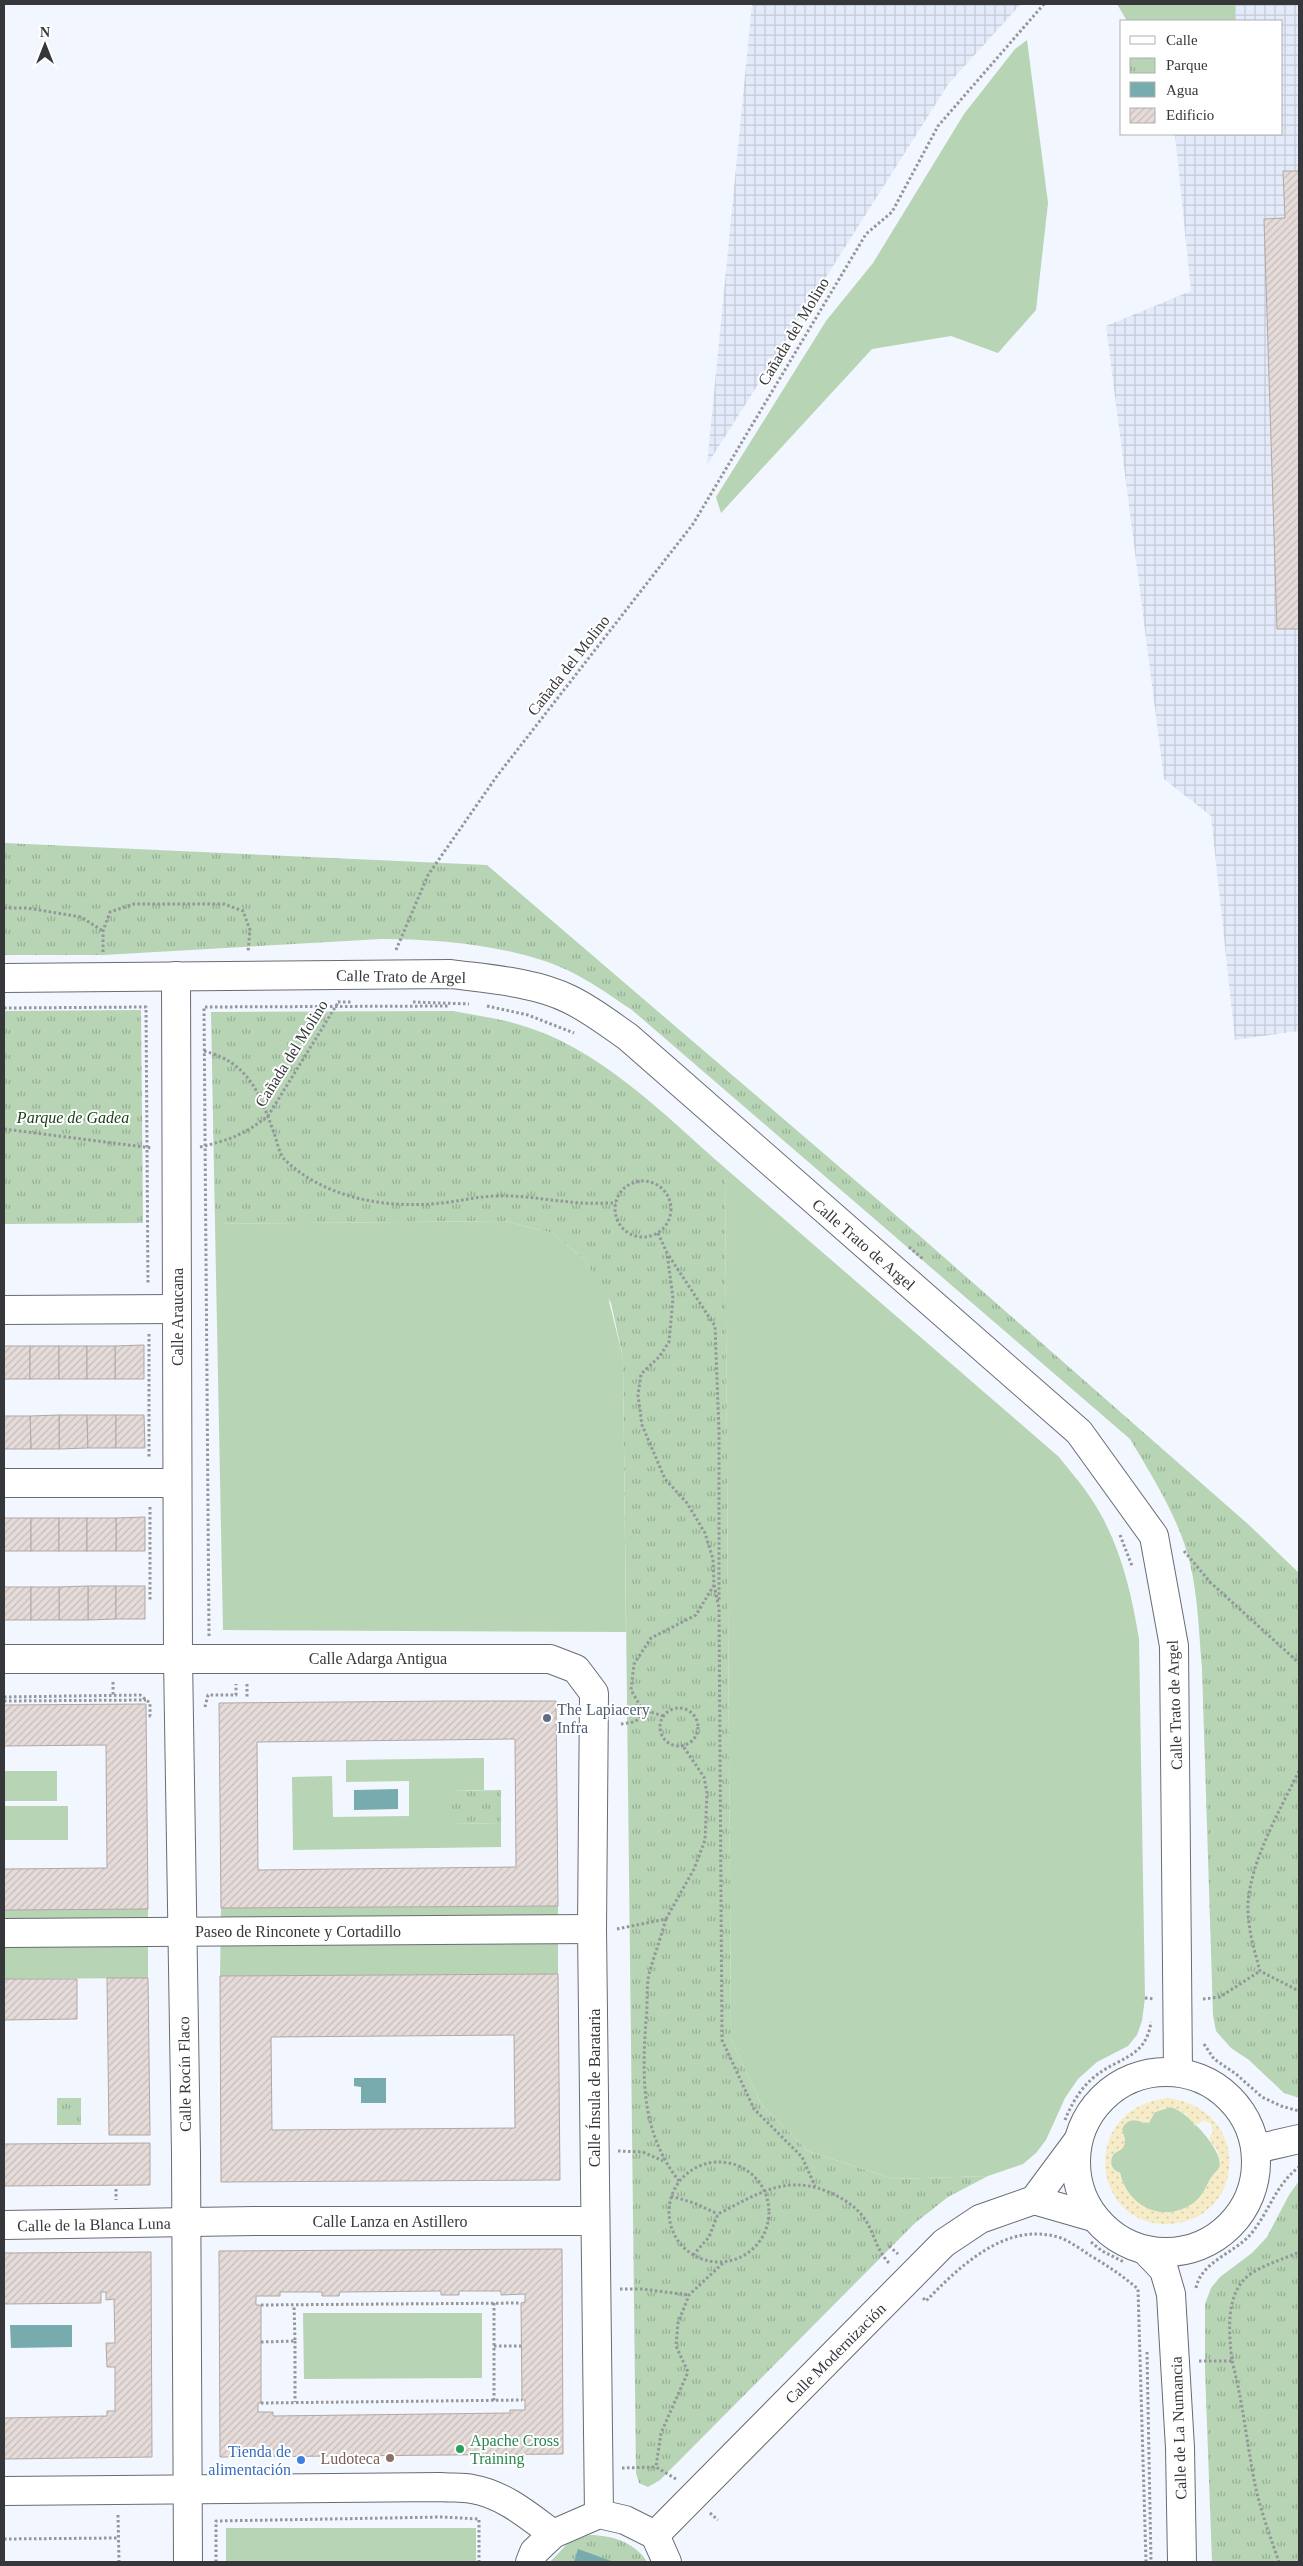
<svg xmlns="http://www.w3.org/2000/svg" width="1303" height="2566" font-family="Georgia,serif">
  <style>
    .industrial { fill: url(#industrial-grid) }
    .green { fill: #b7d4b4 }
    .sand { fill: url(#sand-dots); fill-rule: evenodd }
    .park { fill: url(#park-tufts) }
    .water { fill: #78abad }
    .building { fill: url(#building-hatch); stroke: #b1a8a5; fill-rule: evenodd }
    .lines { fill: none; stroke-linecap: round; stroke-linejoin: round }
    .minor-casing { stroke: #696c73; stroke-width: 30 }
    .path { stroke: #94969c; stroke-width: 3; stroke-dasharray: 2.5 2.5; stroke-linecap: butt }
    .minor { stroke: #fff; stroke-width: 28 }
    .service-dot { fill: #5c6f8a; stroke: #fff; stroke-width: 2 }
    .leisure-dot { fill: #2e9e5b; stroke: #fff; stroke-width: 2 }
    .education-dot { fill: #8d6e63; stroke: #fff; stroke-width: 2 }
    .shop-dot { fill: #3f7fe0; stroke: #fff; stroke-width: 2 }
    .labels { text-anchor: middle; stroke-width: 4; stroke-linejoin: round; paint-order: stroke }
    .street-label { font-size: 16px; fill: #36373a; stroke: #fff }
    .park-label { font-size: 16px; font-style: italic; fill: #143e13; stroke: #fff }
    .service-label { font-size: 16px; fill: #4e5e75; stroke: #fff; text-anchor: start }
    .leisure-label { font-size: 16px; fill: #27864d; stroke: #fff; text-anchor: start }
    .shop-label { font-size: 16px; fill: #366cbe; stroke: #fff; text-anchor: end }
    .education-label { font-size: 16px; fill: #785e54; stroke: #fff; text-anchor: end }
  </style>
  <defs>
    <pattern id="industrial-grid" width="8" height="8" patternUnits="userSpaceOnUse" patternTransform="scale(1.25)"><rect width="8" height="8" fill="#e3eaf9"/><path d="M0 4h8M4 0v8" fill="none" stroke="#c3c9d6"/></pattern>
    <pattern id="sand-dots" width="8" height="8" patternUnits="userSpaceOnUse" patternTransform="scale(1.25)"><rect width="8" height="8" fill="#f6ecc7"/><path d="M2 2h.1M6 6h.1" fill="none" stroke="#d4cbac" stroke-width="1.8" stroke-linecap="round"/></pattern>
    <pattern id="park-tufts" width="24" height="20" patternUnits="userSpaceOnUse" patternTransform="scale(1.25)"><rect width="24" height="20" fill="#b7d4b4"/><path d="M3 7l-1-3M5 7V3M7 7l1-3M15 17l-1-3M17 17v-4M19 17l1-3" fill="none" stroke="#96ad93"/></pattern>
    <pattern id="building-hatch" width="6" height="6" patternUnits="userSpaceOnUse" patternTransform="scale(1.25)"><rect width="6" height="6" fill="#e5dbd8"/><path d="M-1 1l2-2M0 6l6-6M5 7l2-2" fill="none" stroke="#c5bdba"/></pattern>
  </defs>
  <rect width="100%" height="100%" fill="#f2f6fe"/>
  <g class="industrial">
    <path d="M752,4H1021L949,83L707,465Z"/>
    <path d="M1235,4H1299V1031L1235,1040L1211,816L1164,779L1106,326L1191,291L1175,134H1282V21H1236Z"/>
  </g>
  <g class="green">
    <path d="M1117,4H1235L1236,21H1127Z"/>
    <path d="M1027,40L1048,203L1036,310L998,353L951,336L872,349L721,513L716,497L826,321L873,263L964,114L1015,49Z"/>
    <path d="M725,1168L1059,1457C1069,1470 1081,1483 1090,1497C1119,1539 1131,1590 1139,1639L1145,1998L1142,2021L1137,2035L1128,2046L1097,2062L1078,2079L1065,2098L1046,2140L1036,2153L1023,2164L988,2176L893,2179L808,2151L761,2104L731,2039Z"/>
    <path d="M505,1221L552,1233L585,1260L608,1297L623,1358L626,1632L223,1630L215,1224Z"/>
    <path d="M484,1758V1790L452,1791L453,1824L501,1823V1847L293,1850L292,1777L332,1776L333,1817L409,1816V1781L346,1782V1760Z"/>
    <rect x="4" y="1771" width="53" height="30"/>
    <rect x="4" y="1806" width="64" height="34"/>
    <path d="M558,1906V1974L220,1976L221,1908Z"/>
    <path d="M148,1909V1978L4,1979V1910Z"/>
    <path d="M1171,2107C1187,2111 1222,2149 1220,2166C1218,2171 1214,2173 1211,2178C1206,2186 1204,2194 1196,2201C1167,2225 1128,2209 1120,2173C1101,2165 1116,2150 1125,2140L1122,2129C1126,2119 1135,2118 1144,2123L1155,2112Z"/>
    <path d="M482,2313V2378L304,2379L303,2313Z"/>
    <rect x="226" y="2528" width="250" height="34"/>
  </g>
  <path class="sand" d="M1168,2098C1253,2109 1247,2221 1168,2224C1091,2226 1078,2108 1168,2098ZM1171,2107L1186,2114L1195,2126L1204,2120L1211,2124L1213,2132L1209,2139L1218,2152L1220,2166C1218,2171 1214,2173 1211,2178C1206,2186 1204,2194 1196,2201C1167,2225 1128,2209 1120,2173C1112,2171 1110,2164 1112,2155L1122,2149L1125,2144L1122,2129C1129,2115 1138,2122 1149,2123L1155,2112Z"/>
  <g class="park">
    <path d="M4,843L487,865L913,1230L1249,1525L1299,1573V2098L1284,2093L1249,2060L1231,2048L1216,2031L1213,2015L1202,1669C1199,1634 1198,1597 1190,1563C1179,1518 1153,1478 1130,1439L632,1010C614,998 596,985 577,975C524,946 441,939 381,939L103,955H4Z"/>
    <path d="M141,1010L143,1223L4,1224V1011Z"/>
    <path d="M453,1011C474,1015 496,1018 517,1024C598,1046 663,1114 725,1168L731,2039L761,2104L808,2151L893,2179L988,2176L948,2197L915,2223L660,2480L648,2487L639,2483L636,2473L623,1358L611,1303L585,1260L552,1233L505,1221L215,1224L211,1012Z"/>
    <path d="M501,1790V1823L452,1824V1791Z"/>
    <rect x="57" y="2098" width="24" height="27"/>
    <path d="M1299,2181V2562H1212L1205,2370V2304L1211,2288L1220,2277L1252,2253L1267,2237L1289,2195Z"/>
    <path d="M589,2535C611,2535 635,2542 647,2562H550L569,2542Z"/>
  </g>
  <g class="water">
    <path d="M398,1789V1809L354,1810V1790Z"/>
    <path d="M354,2078H386V2103H361V2087L354,2086Z"/>
    <path d="M10,2325H72V2347L11,2348Z"/>
    <path d="M578,2549L614,2562H574Z"/>
  </g>
  <g class="building">
    <path d="M1283,171H1299V629H1277L1264,219L1285,218Z"/>
    <path d="M144,1345V1379H115V1346Z"/>
    <rect x="4" y="1346" width="26" height="33"/>
    <rect x="30" y="1346" width="29" height="33"/>
    <rect x="59" y="1346" width="28" height="33"/>
    <rect x="87" y="1346" width="28" height="33"/>
    <path d="M59,1415H87L88,1448L59,1449Z"/>
    <path d="M59,1415V1449H31L30,1416Z"/>
    <path d="M87,1415H116V1448H88Z"/>
    <path d="M116,1415H144L145,1448H116Z"/>
    <path d="M4,1416H30L31,1449H4Z"/>
    <path d="M145,1517V1551H116V1518Z"/>
    <rect x="4" y="1518" width="27" height="33"/>
    <rect x="31" y="1518" width="28" height="33"/>
    <rect x="59" y="1518" width="28" height="33"/>
    <rect x="87" y="1518" width="29" height="33"/>
    <path d="M88,1586H116V1619L88,1620Z"/>
    <path d="M88,1586V1620H59V1587Z"/>
    <rect x="116" y="1586" width="29" height="33"/>
    <rect x="4" y="1587" width="27" height="33"/>
    <rect x="31" y="1587" width="28" height="33"/>
    <path d="M451,1701H556L558,1906L221,1908L219,1703ZM515,1739L516,1867L258,1870L257,1742Z"/>
    <path d="M146,1704L148,1909L4,1910V1869L107,1868L106,1745L4,1746V1705Z"/>
    <path d="M558,1974L560,2180L221,2182L220,1976ZM514,2035L515,2128L272,2130L271,2037Z"/>
    <path d="M107,1978H148L150,2135H109Z"/>
    <path d="M4,1979H77V2019L4,2020Z"/>
    <path d="M150,2143V2185L4,2186V2144Z"/>
    <path d="M562,2249L563,2454L220,2457L219,2251ZM441,2291V2295H459V2291H501V2295L525,2294V2302L521,2303L522,2400H525V2410H510V2413L273,2416V2412H258V2403H261V2305H256V2296H280V2292H322V2296H339L340,2292Z"/>
    <path d="M151,2252L152,2457L4,2459V2418L107,2416V2411H115V2367H107L106,2343H115L114,2299L106,2300V2292H101V2303L4,2304V2253Z"/>
  </g>
  <g class="lines">
    <defs>
      <g id="minor">
        <path d="M176,976L178,1658L186,2154L188,2562"/>
        <path d="M4,978L451,974C488,979 535,982 569,999C590,1009 608,1023 628,1037L1079,1432L1154,1536L1174,1646L1178,2072"/>
        <path d="M4,1310L177,1309"/>
        <path d="M4,1483H177"/>
        <path d="M4,1659H550L576,1669L594,1693L592,1929L599,2514"/>
        <path d="M4,1933L592,1929"/>
        <circle cx="1166" cy="2162" r="90"/>
        <path d="M1256,2149L1299,2139"/>
        <path d="M1034,2200L1093,2217"/>
        <path d="M4,2225L254,2221H595"/>
        <path d="M1146,2251L1164,2270L1171,2294L1180,2448L1182,2562"/>
        <path d="M4,2491L441,2487C452,2488 463,2487 472,2489C503,2494 529,2516 553,2534"/>
        <path d="M655,2535L944,2243L980,2219L1034,2200L1077,2142"/>
        <path d="M530,2562L534,2552L553,2534L599,2514L625,2520L655,2535L667,2562"/>
      </g>
    </defs>
    <use href="#minor" class="minor-casing"/>
    <g class="path">
      <path d="M4,908H27L81,917L103,931"/>
      <path d="M396,950L428,875L497,776L693,524L866,234L892,212L938,126L1044,4"/>
      <path d="M103,952V931L110,912L134,904H224L243,911L250,930L248,952"/>
      <path d="M338,1002H351"/>
      <path d="M413,1002L469,1004"/>
      <path d="M487,1006L528,1015L574,1033"/>
      <path d="M4,1008L146,1007L148,1285"/>
      <path d="M204,1051C249,1063 259,1092 274,1133C277,1141 279,1154 285,1160C326,1199 388,1209 442,1203C461,1201 479,1196 498,1196C522,1195 546,1200 570,1202C585,1204 601,1203 616,1203"/>
      <path d="M4,1129L152,1148"/>
      <path d="M200,1147C229,1140 244,1135 268,1116L339,1001"/>
      <circle cx="643" cy="1209" r="28"/>
      <path d="M658,1233L667,1253L673,1298L669,1342L659,1357L641,1374L638,1395L642,1425L665,1479L687,1503L705,1533L713,1559L714,1585L696,1615L651,1638L634,1664L631,1690L642,1709L663,1716"/>
      <path d="M909,1247L923,1259"/>
      <path d="M669,1256L715,1326L719,1431V1600"/>
      <path d="M149,1334V1458"/>
      <path d="M150,1507V1600"/>
      <path d="M1120,1535L1132,1566"/>
      <path d="M1184,1551L1210,1582L1299,1663"/>
      <path d="M714,1585L719,1608L722,2040L754,2109L802,2157L815,2186"/>
      <path d="M209,1636L204,1007L448,1006"/>
      <path d="M113,1682V1696"/>
      <path d="M247,1684V1699"/>
      <path d="M4,1697L140,1695L150,1703V1716H153"/>
      <path d="M4,1701L146,1700"/>
      <path d="M205,1707L208,1695H236V1684"/>
      <circle cx="679" cy="1727" r="19"/>
      <path d="M621,1724L634,1722L651,1711"/>
      <path d="M1299,1771C1280,1810 1251,1860 1248,1903C1247,1926 1254,1949 1260,1971L1299,1991"/>
      <path d="M666,1919C661,1937 654,1956 649,1974C646,1989 648,2005 646,2020C642,2079 641,2132 679,2181"/>
      <path d="M617,1929L666,1919L694,1869L705,1840L707,1793L704,1777L683,1746"/>
      <path d="M1145,1998L1154,1999"/>
      <path d="M1203,1999L1220,1997L1260,1971"/>
      <path d="M1204,2044L1214,2059L1236,2074L1262,2097L1281,2106L1299,2111"/>
      <path d="M1065,2120C1071,2105 1080,2089 1093,2078C1117,2057 1146,2059 1151,2022"/>
      <path d="M618,2151L643,2152L663,2161"/>
      <circle cx="719" cy="2212" r="50"/>
      <path d="M116,2189V2200"/>
      <path d="M671,2196L694,2203L718,2214"/>
      <path d="M1091,2242L1102,2251L1124,2262"/>
      <path d="M889,2246L898,2254"/>
      <path d="M693,2255L709,2237L718,2214C754,2196 784,2174 826,2191C839,2196 851,2203 861,2214C874,2229 875,2249 889,2263"/>
      <path d="M1196,2288C1201,2262 1234,2253 1250,2235C1269,2213 1275,2185 1299,2167"/>
      <path d="M620,2289H642L689,2295"/>
      <path d="M923,2298L926,2301C960,2266 1007,2220 1061,2238C1071,2242 1082,2250 1091,2256C1108,2266 1123,2276 1138,2289L1146,2562"/>
      <path d="M494,2303V2401"/>
      <path d="M261,2305L521,2303"/>
      <path d="M295,2341V2402"/>
      <path d="M261,2342L295,2341L294,2305"/>
      <path d="M494,2346H521"/>
      <path d="M1147,2352L1151,2562"/>
      <path d="M1199,2361H1232C1229,2333 1224,2291 1252,2273C1266,2264 1284,2259 1299,2252"/>
      <path d="M1232,2361C1242,2398 1246,2436 1253,2474C1258,2504 1269,2533 1279,2562"/>
      <path d="M261,2403L522,2400"/>
      <path d="M622,2468L656,2467"/>
      <path d="M676,2479L656,2467L661,2433L688,2372L676,2346L678,2323L689,2295L723,2263"/>
      <path d="M710,2513L718,2520"/>
      <path d="M118,2515L119,2562"/>
      <path d="M4,2539L118,2538"/>
      <path d="M216,2562V2521L442,2517L479,2519V2562"/>
    </g>
    <use href="#minor" class="minor"/>
  </g>
  <circle class="service-dot" cx="547" cy="1718" r="5"/>
  <circle class="leisure-dot" cx="460" cy="2449" r="5"/>
  <circle class="education-dot" cx="390" cy="2458" r="5"/>
  <circle class="shop-dot" cx="301" cy="2460" r="5"/>
  <g class="labels">
    <g class="street-label">
      <text transform="translate(793 331) rotate(-59)" y="6">Cañada del Molino</text>
      <text transform="translate(568 665) rotate(-52)" y="6">Cañada del Molino</text>
      <text transform="translate(401 976) rotate(1)" y="6">Calle Trato de Argel</text>
      <text transform="translate(291 1053) rotate(-58)" y="6">Cañada del Molino</text>
      <text transform="translate(864 1244) rotate(41)" y="6">Calle Trato de Argel</text>
      <text transform="translate(177 1317) rotate(-90)" y="6">Calle Araucana</text>
      <text x="378" y="1664">Calle Adarga Antigua</text>
      <text transform="translate(1174 1705) rotate(-92)" y="6">Calle Trato de Argel</text>
      <text x="298" y="1937">Paseo de Rinconete y Cortadillo</text>
      <text transform="translate(184 2074) rotate(-91)" y="6">Calle Rocín Flaco</text>
      <text transform="translate(594 2088) rotate(-90)" y="6">Calle Ínsula de Barataria</text>
      <text x="390" y="2227">Calle Lanza en Astillero</text>
      <text transform="translate(94 2224) rotate(-1)" y="6">Calle de la Blanca Luna</text>
      <text transform="translate(835 2353) rotate(-45)" y="6">Calle Modernización</text>
      <text transform="translate(1178 2428) rotate(-92)" y="6">Calle de La Numancia</text>
    </g>
    <g class="park-label">
      <text x="73" y="1123">Parque de Gadea</text>
    </g>
    <g class="service-label">
      <text x="557" y="1715">The Lapiacery<tspan x="557" dy="18">Infra</tspan></text>
    </g>
    <g class="leisure-label">
      <text x="470" y="2446">Apache Cross<tspan x="470" dy="18">Training</tspan></text>
    </g>
    <g class="shop-label">
      <text x="291" y="2457">Tienda de<tspan x="291" dy="18">alimentación</tspan></text>
    </g>
    <g class="education-label">
      <text x="380" y="2464">Ludoteca</text>
    </g>
  </g>
  <rect width="1303" height="2566" fill="none" stroke="#36373a" stroke-width="10"/>
  <rect x="1120" y="20" width="162" height="115" fill="#ffffff" stroke="#afafb0"/>
  <rect x="1130" y="36" width="25" height="8" fill="#ffffff" stroke="#afafb0"/>
  <text x="1166" y="45" font-size="15" fill="#36373a">Calle</text>
  <rect x="1130" y="58" width="25" height="15" fill="url(#park-tufts)" stroke="#afafb0"/>
  <text x="1166" y="70" font-size="15" fill="#36373a">Parque</text>
  <rect x="1130" y="82" width="25" height="15" fill="#78abad" stroke="#afafb0"/>
  <text x="1166" y="95" font-size="15" fill="#36373a">Agua</text>
  <rect x="1130" y="108" width="25" height="15" fill="url(#building-hatch)" stroke="#afafb0"/>
  <text x="1166" y="120" font-size="15" fill="#36373a">Edificio</text>
  <g transform="translate(45 45)" stroke="#ffffff" stroke-width="4" paint-order="stroke">
  <path d="M0-4L9 19L0 12L-9 19Z" fill="#36373a"/>
  <text y="-8" font-size="14" font-weight="bold" text-anchor="middle" fill="#36373a">N</text>
  </g>
</svg>
